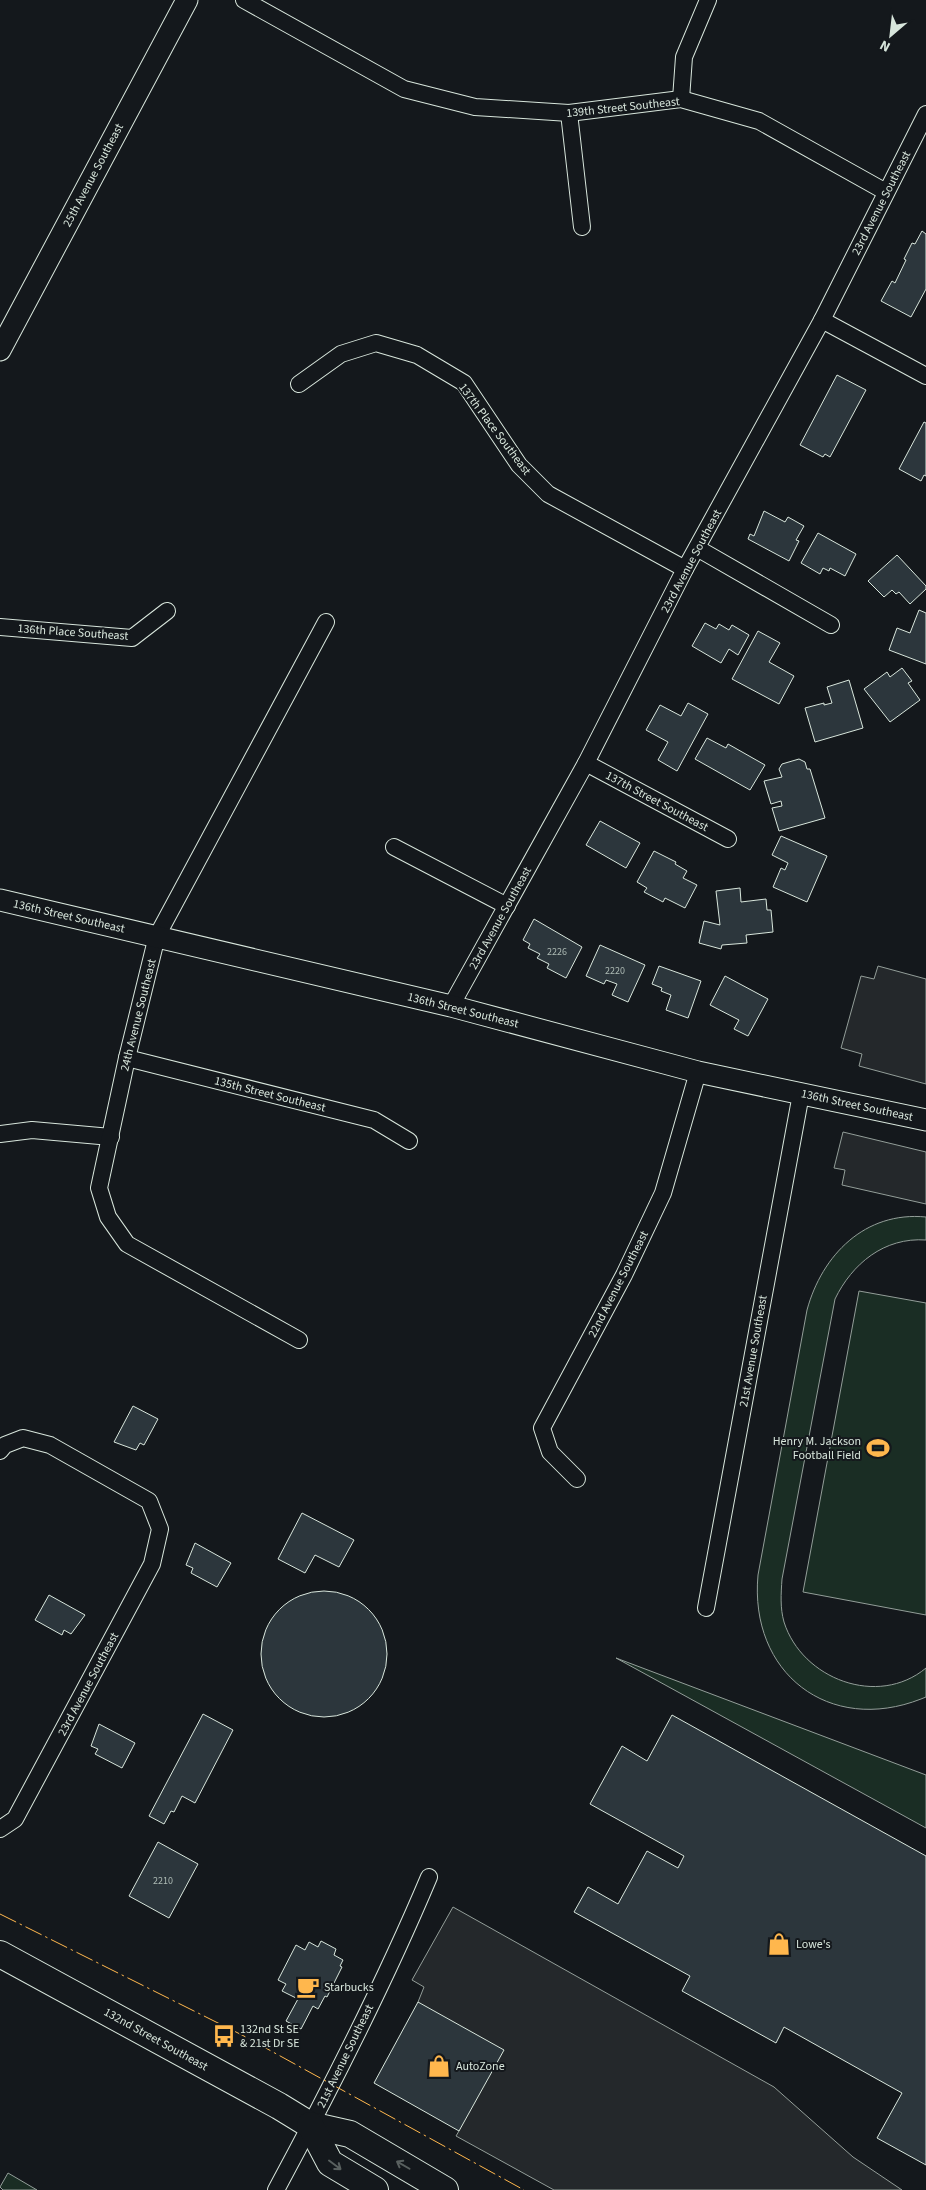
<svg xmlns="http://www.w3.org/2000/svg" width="926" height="2190" font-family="'Source Sans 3',sans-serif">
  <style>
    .green { fill: #1a2d24; stroke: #939e99 }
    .parking { fill: #24282b; stroke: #939e99 }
    .building { fill: #2c363c; stroke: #d8e6dc }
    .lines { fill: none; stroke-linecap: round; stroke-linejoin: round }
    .minor-casing { stroke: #d8e6dc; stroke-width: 18 }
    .tertiary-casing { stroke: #d8e6dc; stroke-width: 23 }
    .primary-casing { stroke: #d8e6dc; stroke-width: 28 }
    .minor { stroke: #14181c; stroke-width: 16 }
    .tertiary { stroke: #14181c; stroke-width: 21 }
    .primary { stroke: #14181c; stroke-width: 26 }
    .power { stroke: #ffb74d; stroke-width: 1; stroke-dasharray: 18 4 2.5 4; stroke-linecap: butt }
    .oneway { stroke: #59605f }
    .labels { text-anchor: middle; stroke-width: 4; stroke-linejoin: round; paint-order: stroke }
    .number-label { font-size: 10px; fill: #adbab4 }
    .street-label { font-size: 12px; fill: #d8e6dc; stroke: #14181c }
    .poi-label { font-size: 12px; fill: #d8e6dc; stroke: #14181c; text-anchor: start }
  </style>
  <rect width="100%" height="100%" fill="#14181c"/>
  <g class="green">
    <path d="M926,1217V1240C884,1237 852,1264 835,1299L782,1579C781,1594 780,1608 784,1622C802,1679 878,1708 926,1668V1697L921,1699C829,1735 749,1673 758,1575L807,1310C822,1255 865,1211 926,1217Z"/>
    <path d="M859,1291L926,1303V1615L803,1592Z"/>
    <path d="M616,1658L926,1775V1828Z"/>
    <path d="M8,2173L37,2190H3L0,2187Z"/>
  </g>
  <g class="parking">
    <path d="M878,966L926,979V1084L859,1066L862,1054L841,1048L861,976L874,979Z"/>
    <path d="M843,1132L926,1152V1204L842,1185L845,1170L834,1168Z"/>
    <path d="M453,1907L774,2087L853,2157L902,2190H554L456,2136L459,2131L418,2002L424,1987L412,1980Z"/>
  </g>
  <g class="building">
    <path d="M922,231L926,234V289L911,317L881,301L892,281L895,283L906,260L904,259L912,243L915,244Z"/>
    <path d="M837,375L866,390L830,457L825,454L823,457L800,445Z"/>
    <path d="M924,422L926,423V476L924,475L921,481L899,469Z"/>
    <path d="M764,511L785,522L788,517L804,526L796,540L799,541L789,561L748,539L750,534L754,536Z"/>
    <path d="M818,533L856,554L845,576L830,568L829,571L823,568L820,574L801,563Z"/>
    <path d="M897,555L926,586V589L910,604L899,592L896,594L892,590L884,597L868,581Z"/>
    <path d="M919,610L926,613V664L889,650L897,628L910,633Z"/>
    <path d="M705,623L716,629L719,624L729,630L732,625L749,635L738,655L729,649L721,663L692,646Z"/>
    <path d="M758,631L780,643L769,662L794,676L779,704L732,679Z"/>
    <path d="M902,668L912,681L908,683L920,700L890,722L864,689L887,672L890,677Z"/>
    <path d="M849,680L863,728L815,742L805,708L824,703V705L832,703L827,687Z"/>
    <path d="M688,703L708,714L677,771L658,760L668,742L646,730L660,705L681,716Z"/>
    <path d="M707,738L726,748L728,744L765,765L750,790L695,759Z"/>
    <path d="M799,759L805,762L807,769H810L825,818L779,831L772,808L782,806L781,801L771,804L764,781L782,777L779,769L782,764Z"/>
    <path d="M600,821L640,843L626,868L586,845Z"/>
    <path d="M781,836L827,856L807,902L773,887L781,868L785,870L788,863L772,855Z"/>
    <path d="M654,851L676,862L675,864L687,871L683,878L697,885L685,908L665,898L663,902L644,892L647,888L637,882Z"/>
    <path d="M740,888L741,902L766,899L767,910H771L773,932L746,935L747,943L722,945L721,949L699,943L704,921L720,925L716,891Z"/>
    <path d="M534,919L582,947L566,978L547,968L549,964L537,958L540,954L528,948L530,944L523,940Z"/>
    <path d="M600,945L645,965L628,1002L612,995L617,984L606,980L604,984L586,976Z"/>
    <path d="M659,966L701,981L688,1018L666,1010L671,995L661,991L662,988L652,984Z"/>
    <path d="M725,976L768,999L748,1036L734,1029L739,1020L710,1005Z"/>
    <path d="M133,1406L158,1419L144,1445L140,1443L136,1450L114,1442Z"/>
    <path d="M302,1513L354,1540L339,1567L315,1555L305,1573L278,1559Z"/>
    <path d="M195,1543L231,1563L217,1587L191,1573L193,1568L186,1565Z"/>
    <circle cx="324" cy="1654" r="63"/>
    <path d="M49,1595L85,1615L71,1634L64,1630L62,1635L35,1620Z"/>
    <path d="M203,1714L233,1730L195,1803L182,1796L174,1812L171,1811L164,1824L149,1816Z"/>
    <path d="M672,1715L926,1856V2165L877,2138L902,2093L784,2027L776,2043L682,1991L690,1976L574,1912L588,1887L618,1904L647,1851L678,1868L684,1856L590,1804L622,1746L647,1761Z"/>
    <path d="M99,1724L135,1743L122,1768L95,1754L98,1749L91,1746Z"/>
    <path d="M158,1842L198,1864L169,1918L129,1896Z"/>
    <path d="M321,1941L336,1949L334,1955L343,1960L340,1966L342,1967L327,1997L325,1996L318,2009L313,2006L301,2029L286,2021L298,1999L282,1991L286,1984L278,1980L296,1945L305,1950L309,1942L318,1947Z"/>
    <path d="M418,2002L504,2050L459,2131L374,2083Z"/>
  </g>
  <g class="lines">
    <defs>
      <g id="minor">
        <path d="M244,0L404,89L475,107L569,113L681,99L759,121L886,192"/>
        <path d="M681,99L684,57L708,0"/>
        <path d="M569,113L582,227"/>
        <path d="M822,320L926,376"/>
        <path d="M299,384L341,354L376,343L417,355L464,383L519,465L548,494L685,569"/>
        <path d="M697,548L831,625"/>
        <path d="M0,627L132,638L167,611"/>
        <path d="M586,763L728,839"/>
        <path d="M394,847L507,906"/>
        <path d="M451,1006L586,763L685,569L822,320L926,114"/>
        <path d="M127,1058L374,1120L409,1141"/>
        <path d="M0,1134L32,1130L111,1137"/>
        <path d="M299,1340L127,1244L108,1217L99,1188L127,1058L157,936L326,622"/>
        <path d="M0,1451L5,1445L23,1438L50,1445L149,1501L160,1529L152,1564L15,1819L0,1829"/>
        <path d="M577,1479L550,1452L542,1428L624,1275L663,1193L698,1072"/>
        <path d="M706,1608L801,1094"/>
        <path d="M276,2190C331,2088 384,1984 429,1877"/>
      </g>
      <g id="tertiary">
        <path d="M0,350L187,0"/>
        <path d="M0,900L451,1006L698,1072L926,1120"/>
      </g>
      <g id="primary">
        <path d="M0,1954L279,2106L310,2125L350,2134L445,2190"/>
        <path d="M310,2125L330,2163L375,2190"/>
      </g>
    </defs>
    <use href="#minor" class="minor-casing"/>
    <use href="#tertiary" class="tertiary-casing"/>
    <use href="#primary" class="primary-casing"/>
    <use href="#minor" class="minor"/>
    <use href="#tertiary" class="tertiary"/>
    <use href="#primary" class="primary"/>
    <path class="power" d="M0,1914L242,2035L524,2190"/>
  </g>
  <defs><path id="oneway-shaft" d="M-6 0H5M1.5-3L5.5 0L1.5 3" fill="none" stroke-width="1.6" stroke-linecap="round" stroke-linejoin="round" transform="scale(1.25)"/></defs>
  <g class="oneway">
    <use href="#oneway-shaft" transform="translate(335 2165) rotate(37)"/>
    <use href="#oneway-shaft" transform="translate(403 2165) rotate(-150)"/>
  </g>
  <defs>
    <symbol id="stadium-bare" viewBox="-9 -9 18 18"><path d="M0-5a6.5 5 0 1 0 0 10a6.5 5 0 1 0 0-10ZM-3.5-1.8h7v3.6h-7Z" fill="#ffb74d" stroke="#14181c" stroke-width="2.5" paint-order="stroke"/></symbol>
    <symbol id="shop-bare" viewBox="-9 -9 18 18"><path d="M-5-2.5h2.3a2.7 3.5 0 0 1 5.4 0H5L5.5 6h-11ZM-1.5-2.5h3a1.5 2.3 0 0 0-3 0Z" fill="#ffb74d" stroke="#14181c" stroke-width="2.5" paint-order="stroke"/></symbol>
    <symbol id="cafe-bare" viewBox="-9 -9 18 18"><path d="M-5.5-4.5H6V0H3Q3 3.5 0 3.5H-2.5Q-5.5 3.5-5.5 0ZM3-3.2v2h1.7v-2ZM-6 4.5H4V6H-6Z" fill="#ffb74d" stroke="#14181c" stroke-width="2.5" paint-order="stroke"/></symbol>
    <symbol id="bus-bare" viewBox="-9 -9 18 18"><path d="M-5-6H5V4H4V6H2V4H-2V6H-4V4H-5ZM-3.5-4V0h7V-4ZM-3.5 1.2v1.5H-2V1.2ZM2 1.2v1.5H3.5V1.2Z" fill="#ffb74d" stroke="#14181c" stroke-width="2.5" paint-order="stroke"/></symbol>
  </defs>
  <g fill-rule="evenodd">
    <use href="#stadium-bare" x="862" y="1432" width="32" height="32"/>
    <use href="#shop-bare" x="763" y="1928" width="32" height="32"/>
    <use href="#cafe-bare" x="292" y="1971" width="32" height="32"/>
    <use href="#bus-bare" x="208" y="2020" width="32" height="32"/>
    <use href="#shop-bare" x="423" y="2050" width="32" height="32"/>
  </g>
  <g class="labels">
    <g class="number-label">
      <text x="557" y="955">2226</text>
      <text x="615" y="974">2220</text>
      <text x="163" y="1884">2210</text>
    </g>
    <g class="street-label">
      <text transform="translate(623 107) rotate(-6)" y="4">139th Street Southeast</text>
      <text transform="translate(93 175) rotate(-62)" y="4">25th Avenue Southeast</text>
      <text transform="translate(881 203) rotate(-63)" y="4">23rd Avenue Southeast</text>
      <text transform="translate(495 429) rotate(53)" y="4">137th Place Southeast</text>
      <text transform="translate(691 561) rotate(-62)" y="4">23rd Avenue Southeast</text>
      <text transform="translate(73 632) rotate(4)" y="4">136th Place Southeast</text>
      <text transform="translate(657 801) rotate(28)" y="4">137th Street Southeast</text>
      <text transform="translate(69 916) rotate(13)" y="4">136th Street Southeast</text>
      <text transform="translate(500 918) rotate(-61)" y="4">23rd Avenue Southeast</text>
      <text transform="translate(463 1010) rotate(14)" y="4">136th Street Southeast</text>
      <text transform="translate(138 1015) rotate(-76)" y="4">24th Avenue Southeast</text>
      <text transform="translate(270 1094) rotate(14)" y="4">135th Street Southeast</text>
      <text transform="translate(857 1105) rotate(12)" y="4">136th Street Southeast</text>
      <text transform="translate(618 1284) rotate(-63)" y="4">22nd Avenue Southeast</text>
      <text transform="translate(753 1351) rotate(-80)" y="4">21st Avenue Southeast</text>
      <text transform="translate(88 1684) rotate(-62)" y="4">23rd Avenue Southeast</text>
      <text transform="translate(156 2039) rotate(29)" y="4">132nd Street Southeast</text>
      <text transform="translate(345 2056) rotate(-64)" y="4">21st Avenue Southeast</text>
    </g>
    <g class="poi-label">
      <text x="861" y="1445" text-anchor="end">Henry M. Jackson<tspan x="861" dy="14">Football Field</tspan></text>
      <text x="796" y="1948">Lowe's</text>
      <text x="324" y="1991">Starbucks</text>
      <text x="240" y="2033">132nd St SE<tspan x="240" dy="14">&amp; 21st Dr SE</tspan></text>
      <text x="456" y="2070">AutoZone</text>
    </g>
  </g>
  <g transform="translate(891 35) rotate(208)" stroke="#14181c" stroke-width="4" paint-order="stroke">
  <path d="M0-4L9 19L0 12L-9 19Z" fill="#d8e6dc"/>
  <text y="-8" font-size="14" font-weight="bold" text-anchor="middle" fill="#d8e6dc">N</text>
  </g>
</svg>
